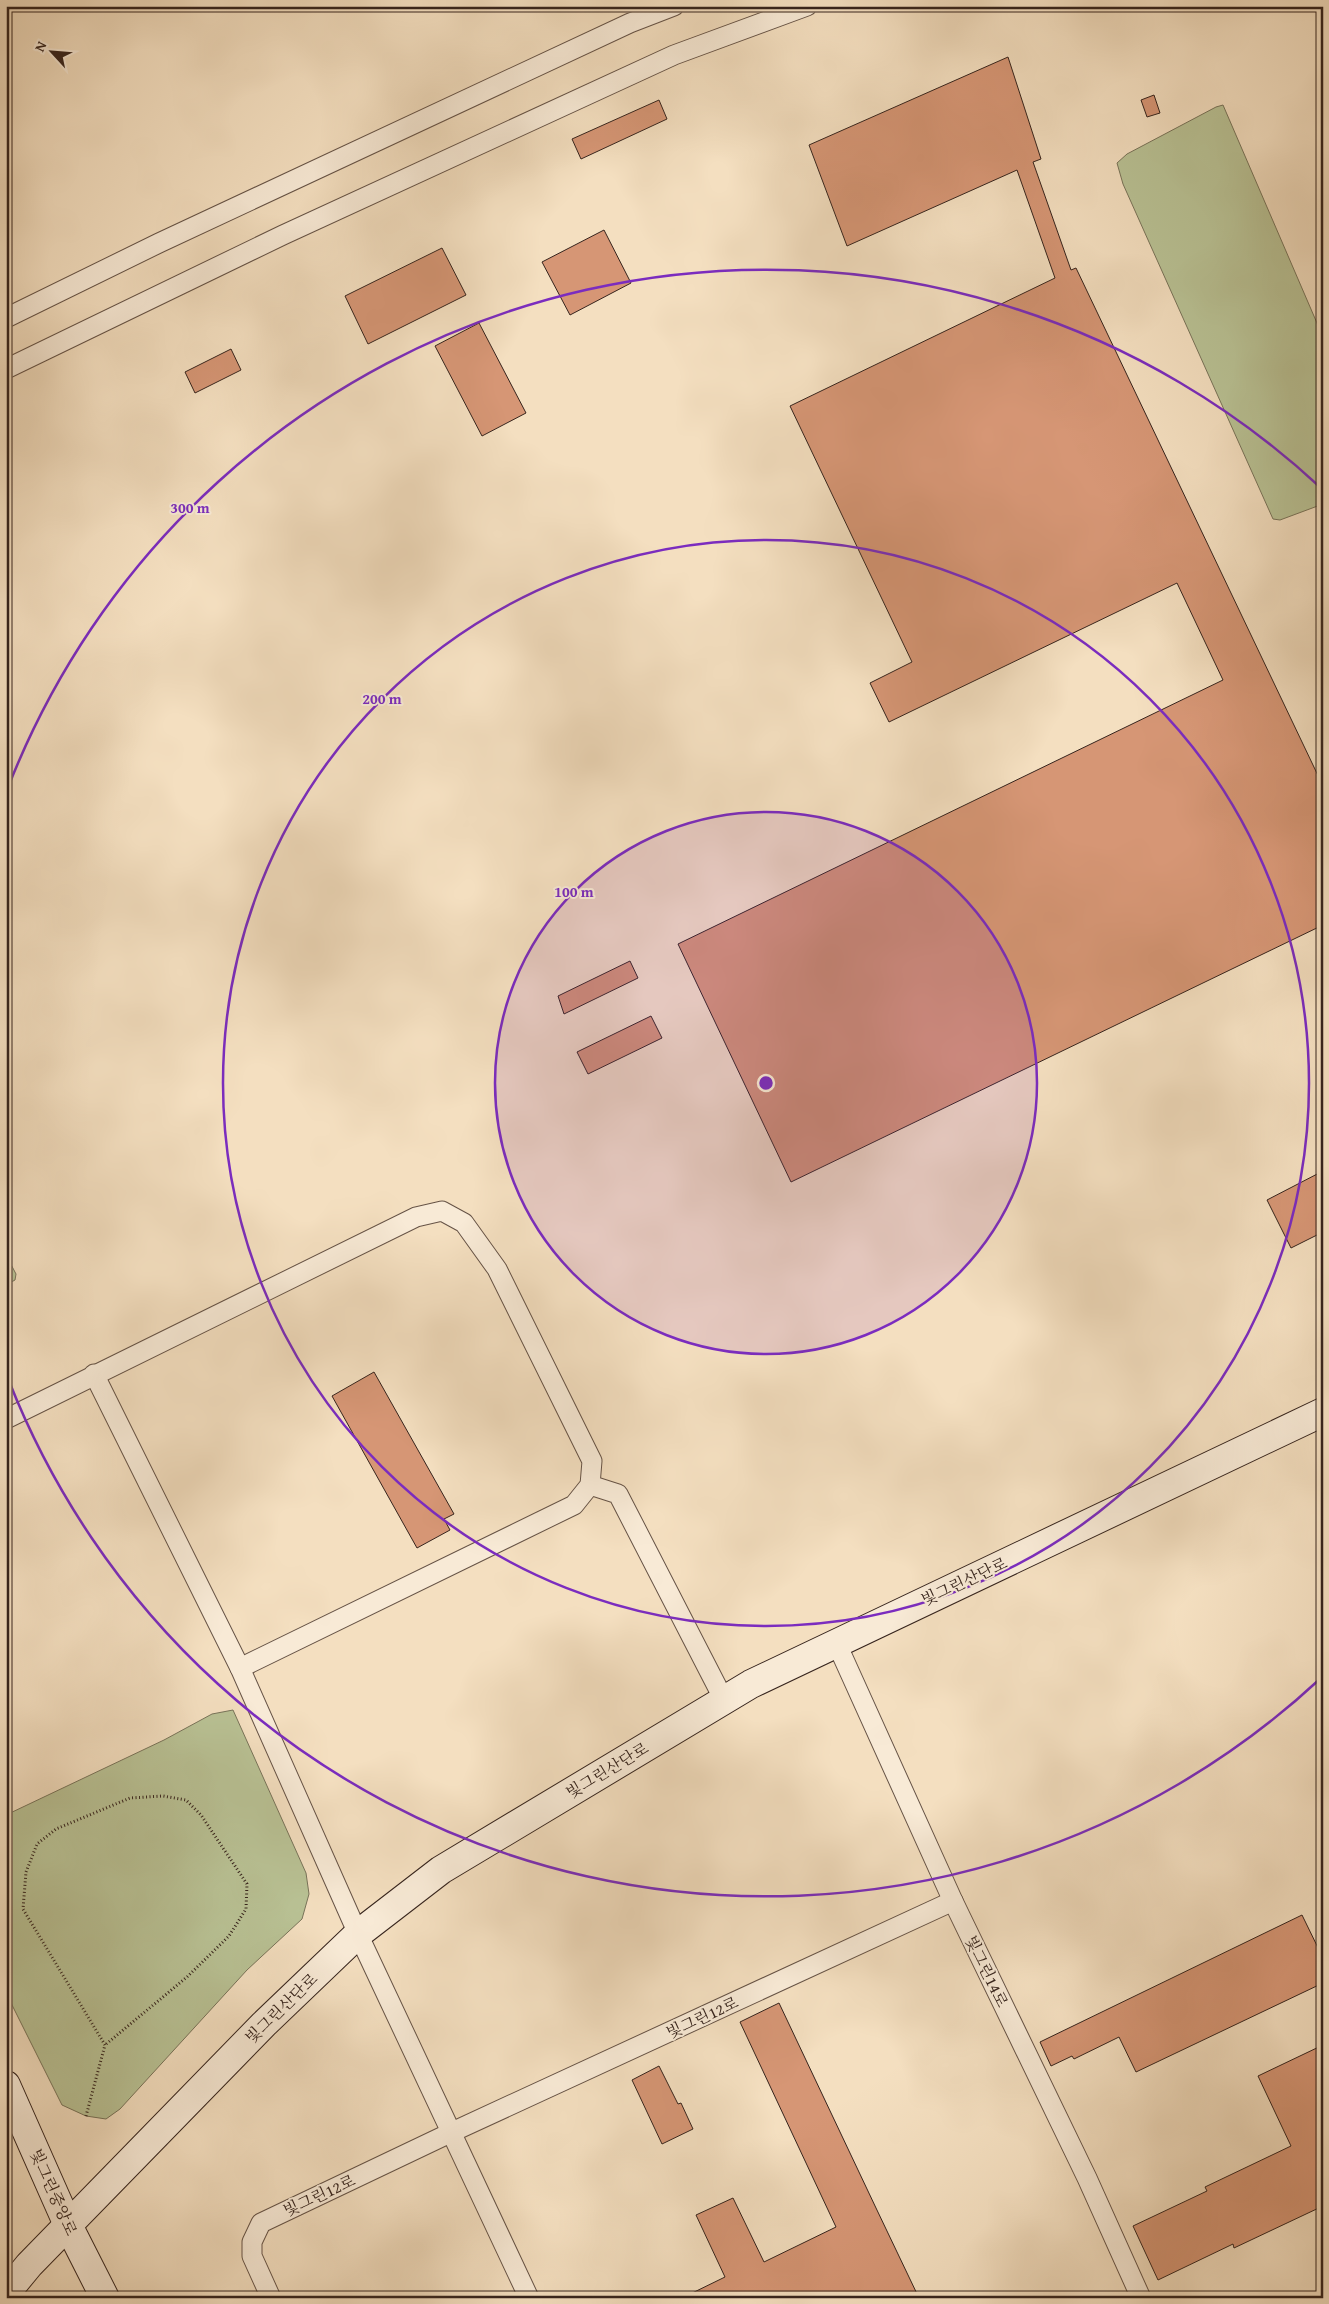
<svg xmlns="http://www.w3.org/2000/svg" width="1329" height="2304" font-family="'Gentium Book Plus','Noto Serif KR',serif">
  <style>
    .green { fill: #b9c295; stroke: #787359 }
    .building { fill: #d69675; stroke: #36241d }
    .lines { fill: none; stroke-linecap: round; stroke-linejoin: round }
    .street-casing { stroke: #665346; stroke-width: 21 }
    .secondary-casing { stroke: #36241d; stroke-width: 30 }
    .path { stroke: #36241d; stroke-width: 3; stroke-dasharray: 1 2.5; stroke-linecap: butt }
    .street { stroke: #f8ead6; stroke-width: 19 }
    .secondary { stroke: #f8ead6; stroke-width: 28 }
    .ring { fill: none; stroke: #7b2cbf; stroke-width: 2.5 }
    .labels { text-anchor: middle; stroke-width: 4; stroke-linejoin: round; paint-order: stroke }
    .street-label { font-size: 16px; fill: #36241d; stroke: #f8ead6 }
    .centre { fill: #7b2cbf; stroke: #f8ead6; stroke-width: 2.5 }
    .ring-label { font-size: 15px; text-anchor: middle; font-weight: bold; fill: #7b2cbf; stroke: #f8ead6; stroke-width: 4; stroke-linejoin: round; paint-order: stroke }
  </style>
  <rect width="100%" height="100%" fill="#f4dfc0"/>
  <filter id="stains"><feTurbulence type="fractalNoise" baseFrequency=".004" numOctaves="4"/><feColorMatrix values="0 0 0 0 .2 0 0 0 0 .09 0 0 0 0 .02 0 0 0 .5 -.17"/></filter>
  <radialGradient id="worn" r=".72"><stop offset=".6" stop-color="#630" stop-opacity="0"/><stop offset="1" stop-color="#630" stop-opacity=".3"/></radialGradient>
  <g class="green">
    <path d="M1223,105L1323,337V504L1280,520L1273,519L1123,184L1117,163L1127,154L1216,107Z"/>
    <path d="M6,1255L16,1274L15,1280L6,1285Z"/>
    <path d="M233,1710L306,1873L309,1894L302,1919L247,1970L120,2109L106,2119L86,2116L62,2105L6,1993V1815L164,1740L212,1714Z"/>
  </g>
  <g class="building">
    <path d="M1008,57L1041,159L1033,162L1071,270L1076,268L1323,786V925L791,1182L678,944L1223,680L1177,583L889,722L870,683L912,662L790,406L1055,278L1017,170L847,246L809,145Z"/>
    <path d="M1154,95L1160,113L1147,117L1141,100Z"/>
    <path d="M659,100L667,119L581,159L572,139Z"/>
    <path d="M604,230L631,283L570,315L542,262Z"/>
    <path d="M442,248L466,295L368,344L345,296Z"/>
    <path d="M479,323L526,413L482,436L435,346Z"/>
    <path d="M231,349L241,370L195,393L185,372Z"/>
    <path d="M630,961L638,978L564,1014L558,996Z"/>
    <path d="M651,1016L662,1038L588,1074L577,1052Z"/>
    <path d="M1323,1171V1232L1291,1248L1267,1200Z"/>
    <path d="M374,1372L454,1514L444,1519L450,1530L417,1548L332,1396Z"/>
    <path d="M1302,1915L1323,1958V1983L1136,2072L1119,2037L1074,2059L1072,2056L1051,2066L1040,2042Z"/>
    <path d="M779,2003L876,2208L919,2298H682L725,2277L696,2215L733,2198L764,2262L836,2227L740,2022Z"/>
    <path d="M1323,2045V2206L1234,2248L1233,2244L1158,2280L1133,2226L1207,2191L1205,2187L1291,2146L1258,2076Z"/>
    <path d="M659,2066L678,2104L681,2103L693,2129L662,2144L632,2080Z"/>
  </g>
  <g class="lines">
    <defs>
      <g id="street">
        <path d="M6,318L159,243L630,23L674,6"/>
        <path d="M6,369L283,235L674,55L807,6"/>
        <path d="M94,1374L240,1668L358,1934L529,2298"/>
        <path d="M6,1419L416,1217L442,1211L464,1223L497,1269L592,1461L590,1485L574,1505L240,1668"/>
        <path d="M590,1485L618,1494L724,1700"/>
        <path d="M836,1642L953,1901L1087,2178L1141,2298"/>
        <path d="M271,2298L252,2256V2242L261,2223L450,2133L953,1901"/>
      </g>
      <g id="secondary">
        <path d="M6,2085L68,2225L105,2298"/>
        <path d="M6,2293L29,2265L264,2024L358,1934L441,1870L751,1684L1323,1412"/>
      </g>
    </defs>
    <use href="#street" class="street-casing"/>
    <use href="#secondary" class="secondary-casing"/>
    <path class="path" d="M86,2116L105,2045L23,1909L26,1872L37,1844L56,1829L130,1798L163,1796L186,1800L201,1815L247,1884L246,1909L229,1936L187,1977L105,2045"/>
    <use href="#street" class="street"/>
    <use href="#secondary" class="secondary"/>
  </g>
  <circle cx="766" cy="1083" r="271" fill="#7b2cbf" fill-opacity=".12"/>
  <g class="ring">
    <circle cx="766" cy="1083" r="271"/>
    <circle cx="766" cy="1083" r="543"/>
    <path d="M1321 1678A814 814 0 0 1 9 1381M9 785A814 814 0 0 1 1321 488"/>
  </g>
  <g class="labels">
    <g class="street-label">
      <text transform="translate(964 1581) rotate(-25)" y="6">빛그린산단로</text>
      <text transform="translate(607 1770) rotate(-31)" y="6">빛그린산단로</text>
      <text transform="translate(987 1971) rotate(64)" y="6">빛그린14로</text>
      <text transform="translate(281 2008) rotate(-44)" y="6">빛그린산단로</text>
      <text transform="translate(702 2017) rotate(-25)" y="6">빛그린12로</text>
      <text transform="translate(54 2192) rotate(66)" y="6">빛그린중앙로</text>
      <text transform="translate(319 2195) rotate(-25)" y="6">빛그린12로</text>
    </g>
  </g>
  <circle cx="766" cy="1083" r="8" class="centre"/>
  <g class="ring-label">
    <text x="190" y="513">300 m</text>
    <text x="382" y="704">200 m</text>
    <text x="574" y="897">100 m</text>
  </g>
  <rect width="1329" height="2304" fill="none" stroke="#f4dfc0" stroke-width="25"/>
  <rect x="8" y="8" width="1314" height="2289" fill="none" stroke="#36241d" stroke-width="2.5"/>
  <rect x="12" y="12" width="1304" height="2279" fill="none" stroke="#36241d"/>
  <g transform="translate(52 52) rotate(296)" stroke="#f8ead6" stroke-width="4" paint-order="stroke">
  <path d="M0-4L9 19L0 12L-9 19Z" fill="#36241d"/>
  <text y="-8" font-size="14" font-weight="bold" text-anchor="middle" fill="#36241d">N</text>
  </g>
  <rect width="100%" height="100%" filter="url(#stains)"/>
  <rect width="100%" height="100%" fill="url(#worn)"/>
</svg>
